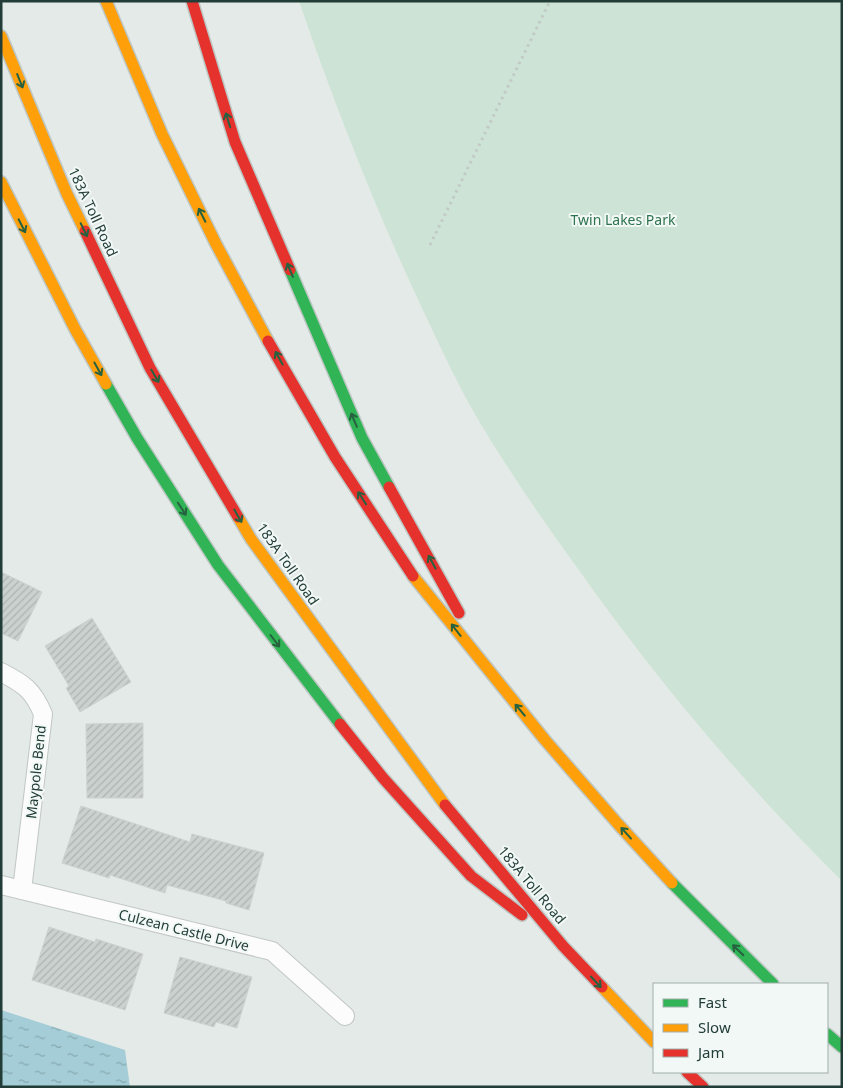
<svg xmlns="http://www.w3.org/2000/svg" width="843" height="1088" font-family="'Noto Sans',sans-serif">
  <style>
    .park { fill: #cde3d5 }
    .water { fill: url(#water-ripples) }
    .building { fill: url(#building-hatch); stroke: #cdd2d0 }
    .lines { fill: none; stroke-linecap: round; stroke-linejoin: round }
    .street-casing { stroke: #c1c7c4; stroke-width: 20 }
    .fast-casing { stroke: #bdc6c3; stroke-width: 14 }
    .slow-casing { stroke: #bdc6c3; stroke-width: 14 }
    .jam-casing { stroke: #bdc6c3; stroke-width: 14 }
    .path { stroke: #c1cac7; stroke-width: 3; stroke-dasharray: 2.5 4; stroke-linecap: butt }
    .street { stroke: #fbfcfb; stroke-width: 18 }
    .fast { stroke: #30b455; stroke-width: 11 }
    .slow { stroke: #ff9f0a; stroke-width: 11 }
    .jam { stroke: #e5322d; stroke-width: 11 }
    .oneway { stroke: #266140 }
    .labels { text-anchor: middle; stroke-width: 4; stroke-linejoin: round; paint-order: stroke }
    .street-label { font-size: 14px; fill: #223d37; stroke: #f2f8f6 }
    .park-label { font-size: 14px; fill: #2d734d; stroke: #f2f8f6 }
  </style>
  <defs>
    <pattern id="water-ripples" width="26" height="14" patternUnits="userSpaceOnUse" patternTransform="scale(1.25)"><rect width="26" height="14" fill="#a5cdd7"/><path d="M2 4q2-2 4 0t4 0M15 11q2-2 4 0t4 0" fill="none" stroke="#86a8af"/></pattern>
    <pattern id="building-hatch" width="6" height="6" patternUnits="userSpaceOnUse" patternTransform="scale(1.25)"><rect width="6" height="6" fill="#cbd1cf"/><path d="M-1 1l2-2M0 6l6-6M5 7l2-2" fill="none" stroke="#aeb4b2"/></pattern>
  </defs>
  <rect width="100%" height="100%" fill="#e4eae7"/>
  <path class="park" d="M299,1H842V881C746,786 659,683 581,573C544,522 508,470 476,416C456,381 439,344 422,308C375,208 335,106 299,1Z"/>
  <path class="water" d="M1,1010L125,1050L130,1087H1Z"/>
  <g class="building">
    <path d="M1,572L42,592L18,641L1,633Z"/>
    <path d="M92,618L131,682L80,712L66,688L69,686L45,646Z"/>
    <path d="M143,723V798H87L86,724Z"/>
    <path d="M81,806L190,842L192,834L264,853L249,910L226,903V901L167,885L165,893L110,875L109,878L62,863Z"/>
    <path d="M49,927L95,942L96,939L143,954L125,1010L32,980Z"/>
    <path d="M180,957L252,977L237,1028L216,1022L214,1027L164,1013Z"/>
  </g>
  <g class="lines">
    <defs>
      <g id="street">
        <path d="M1,672C24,684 33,690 43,714L22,890"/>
        <path d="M1,885L272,951L345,1016"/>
      </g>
      <g id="fast">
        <path d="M290,270L362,438L389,487"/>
        <path d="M106,384L137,438L218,565L340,724"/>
        <path d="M672,883L773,984"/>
        <path d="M827,1034L842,1047"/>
      </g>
      <g id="slow">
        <path d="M106,1L162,134L216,244L268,341"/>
        <path d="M1,36L67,194L85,231"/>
        <path d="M1,182L75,329L106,384"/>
        <path d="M238,517L251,539L445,805"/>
        <path d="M413,576L545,740L618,824L672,883"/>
        <path d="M602,987L654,1042"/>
      </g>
      <g id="jam">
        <path d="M192,1L235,142L290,270"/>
        <path d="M85,231L150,368L238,517"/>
        <path d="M268,341L335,457L413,576"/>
        <path d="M389,487L459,613"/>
        <path d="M340,724L383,778L471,876L522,915"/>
        <path d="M445,805L563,946L602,987"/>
        <path d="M687,1072L703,1087"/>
      </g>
    </defs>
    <use href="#street" class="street-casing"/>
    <use href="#fast" class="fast-casing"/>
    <use href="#slow" class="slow-casing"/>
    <use href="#jam" class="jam-casing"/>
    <path class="path" d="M430,245L550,1"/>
    <use href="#street" class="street"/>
    <use href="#fast" class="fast"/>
    <use href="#slow" class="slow"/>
    <use href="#jam" class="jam"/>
  </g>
  <defs><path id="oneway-shaft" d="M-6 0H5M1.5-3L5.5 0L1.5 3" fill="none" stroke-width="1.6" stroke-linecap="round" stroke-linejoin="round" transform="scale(1.25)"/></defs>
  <g class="oneway">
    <use href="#oneway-shaft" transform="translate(20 81) rotate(68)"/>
    <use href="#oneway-shaft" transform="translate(228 120) rotate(-107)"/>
    <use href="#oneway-shaft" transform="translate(202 215) rotate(-117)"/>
    <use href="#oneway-shaft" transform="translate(22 226) rotate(63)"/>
    <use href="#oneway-shaft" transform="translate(84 230) rotate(64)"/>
    <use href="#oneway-shaft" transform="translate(290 270) rotate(-113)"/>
    <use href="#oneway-shaft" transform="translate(279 358) rotate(-119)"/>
    <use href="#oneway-shaft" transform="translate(98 369) rotate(61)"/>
    <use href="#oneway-shaft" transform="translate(155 376) rotate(60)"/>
    <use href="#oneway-shaft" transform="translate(354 420) rotate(-113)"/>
    <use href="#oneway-shaft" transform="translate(362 498) rotate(-123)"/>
    <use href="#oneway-shaft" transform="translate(182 509) rotate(57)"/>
    <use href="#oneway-shaft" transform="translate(238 516) rotate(60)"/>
    <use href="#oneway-shaft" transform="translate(432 562) rotate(-119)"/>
    <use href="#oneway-shaft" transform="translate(456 630) rotate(-128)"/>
    <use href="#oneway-shaft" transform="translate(275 641) rotate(53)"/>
    <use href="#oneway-shaft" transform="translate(520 710) rotate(-130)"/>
    <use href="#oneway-shaft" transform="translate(626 833) rotate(-132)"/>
    <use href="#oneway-shaft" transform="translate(738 950) rotate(-136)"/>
    <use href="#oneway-shaft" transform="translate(596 982) rotate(47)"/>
  </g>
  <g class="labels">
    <g class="street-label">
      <text transform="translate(93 212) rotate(65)" y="5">183A Toll Road</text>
      <text transform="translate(288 564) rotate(55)" y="5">183A Toll Road</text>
      <text transform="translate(36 772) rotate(-84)" y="5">Maypole Bend</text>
      <text transform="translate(532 885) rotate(50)" y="5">183A Toll Road</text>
      <text transform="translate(184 930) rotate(14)" y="5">Culzean Castle Drive</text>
    </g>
    <g class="park-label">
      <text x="623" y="225">Twin Lakes Park</text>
    </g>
  </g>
  <rect width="843" height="1088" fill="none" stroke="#223d37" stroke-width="5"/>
  <rect x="653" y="983" width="175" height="90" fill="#f2f8f6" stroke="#9fadaa"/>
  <rect x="663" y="999" width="25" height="8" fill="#30b455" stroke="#9fadaa"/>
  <text x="698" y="1008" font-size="15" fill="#223d37">Fast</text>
  <rect x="663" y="1024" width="25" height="8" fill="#ff9f0a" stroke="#9fadaa"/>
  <text x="698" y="1033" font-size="15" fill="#223d37">Slow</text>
  <rect x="663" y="1049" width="25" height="8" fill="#e5322d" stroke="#9fadaa"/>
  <text x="698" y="1058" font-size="15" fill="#223d37">Jam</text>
</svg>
